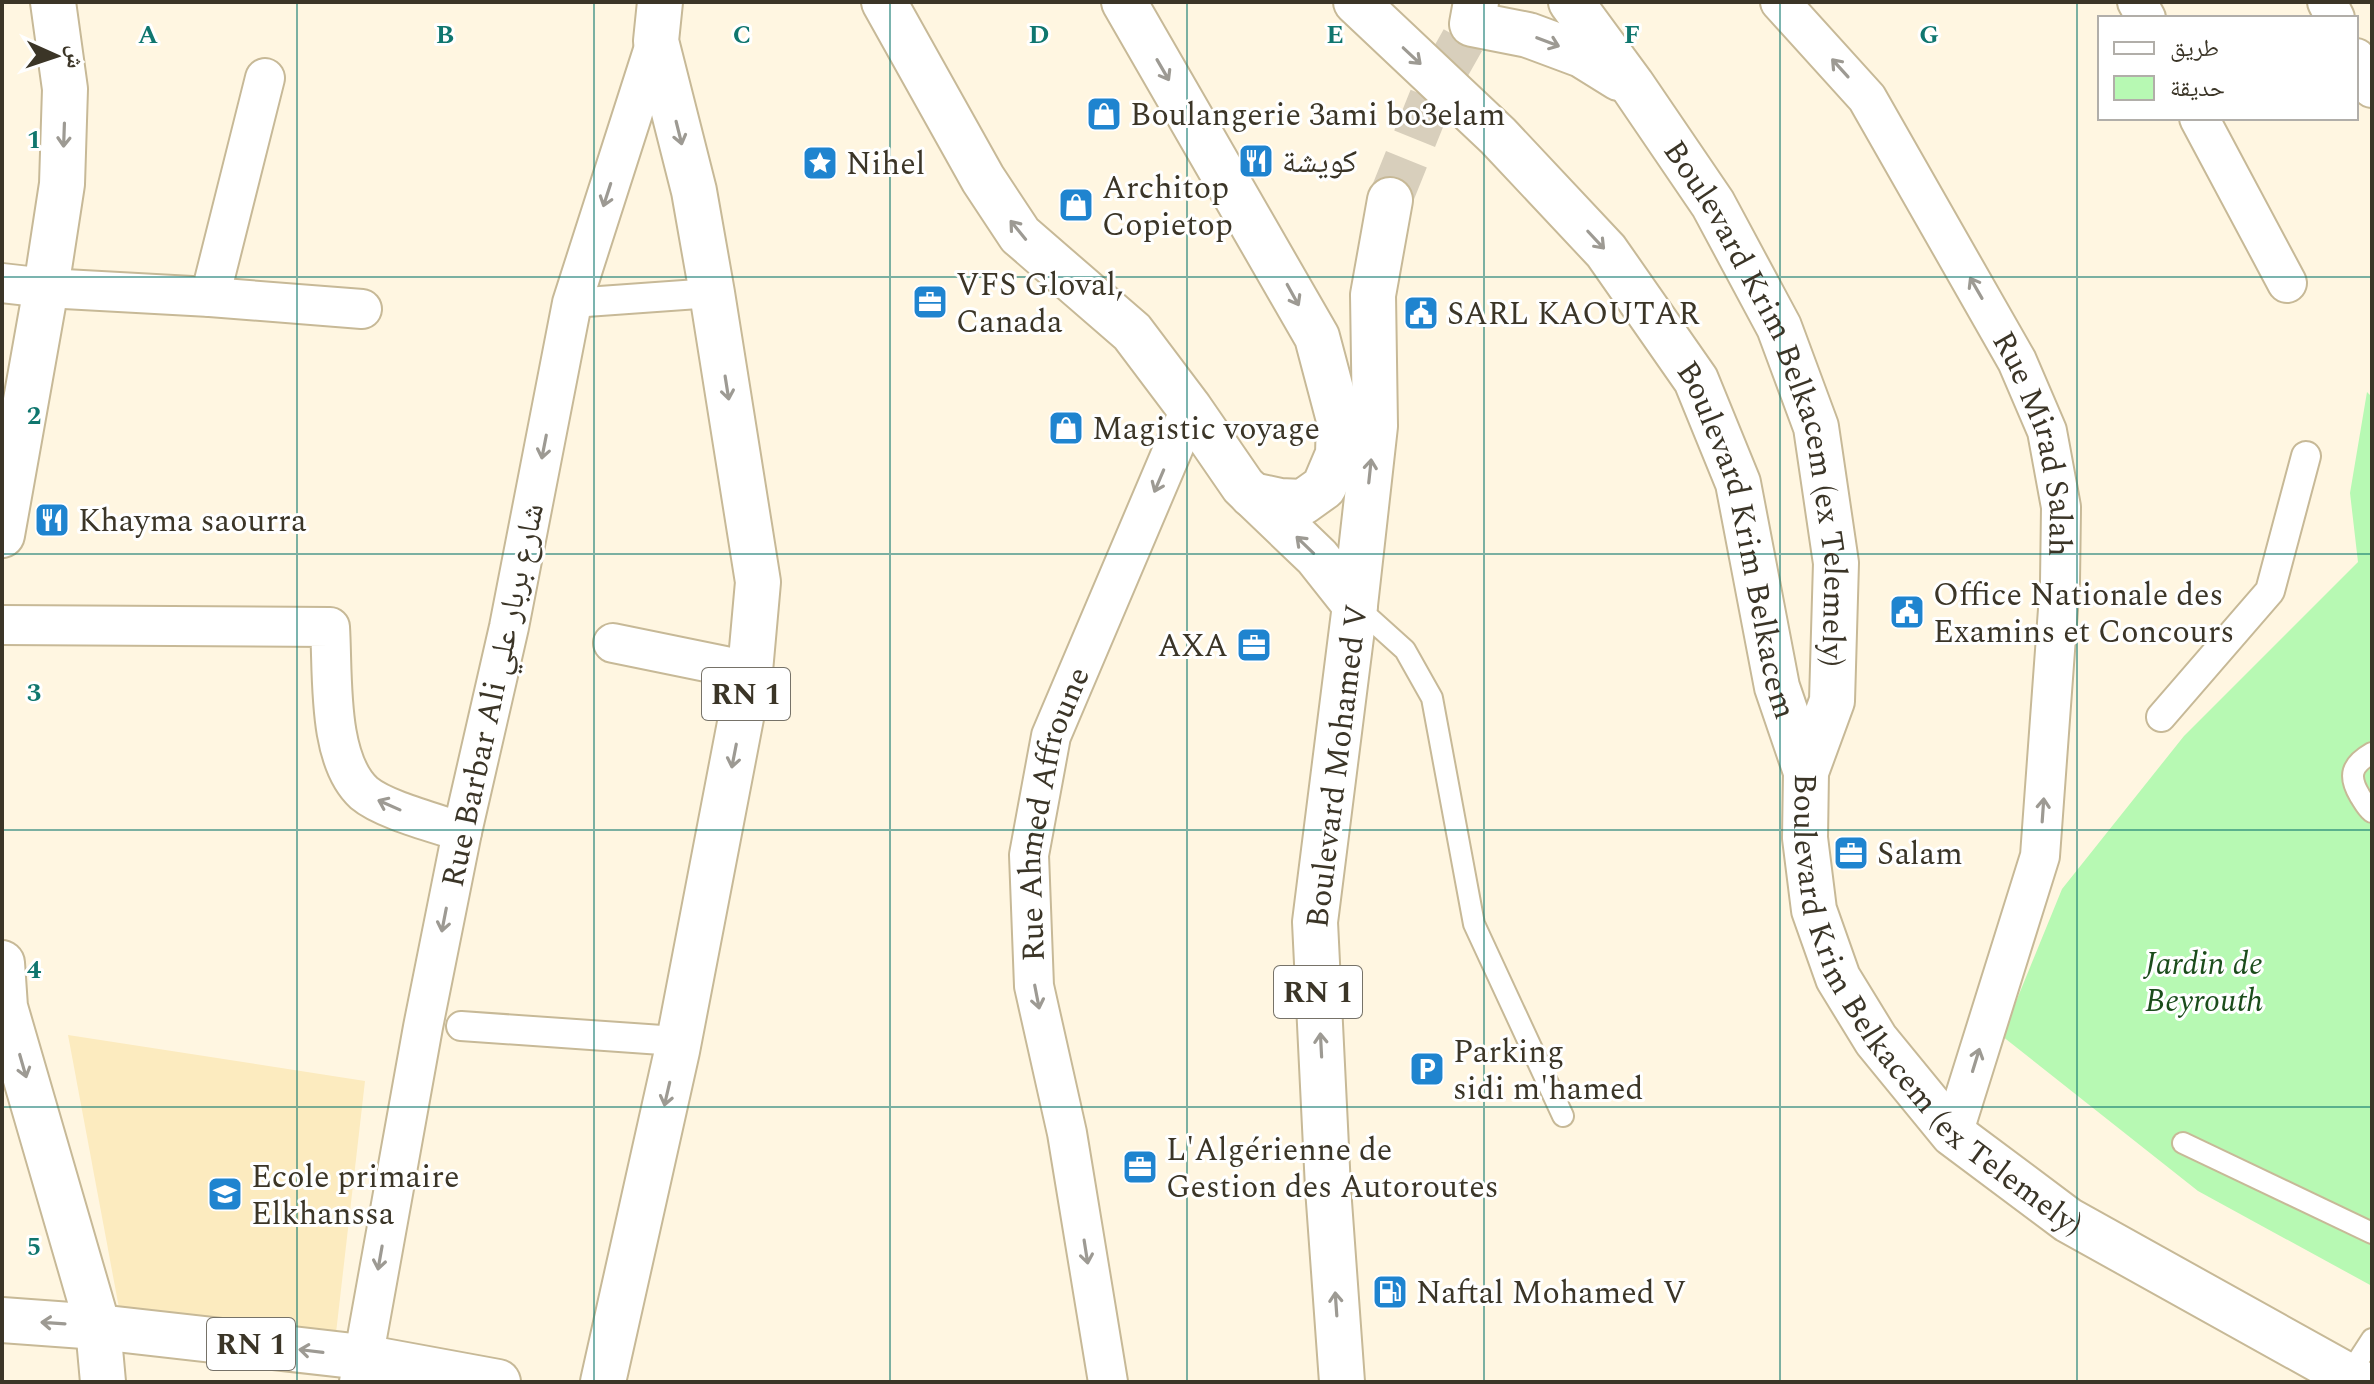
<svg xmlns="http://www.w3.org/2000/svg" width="2374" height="1384" font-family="Spectral,'Noto Naskh Arabic',serif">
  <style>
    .built { fill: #fcebbf }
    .green { fill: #b7f9b3 }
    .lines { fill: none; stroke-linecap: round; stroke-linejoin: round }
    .secondary-tunnel { stroke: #d8cfbc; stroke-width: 44; stroke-dasharray: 44 22; stroke-linecap: butt }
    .service-casing { stroke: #c7b997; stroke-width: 24 }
    .pedestrian-casing { stroke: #c7b997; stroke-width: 32 }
    .minor-casing { stroke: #c7b997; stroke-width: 42 }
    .tertiary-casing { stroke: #c7b997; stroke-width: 48 }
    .secondary-casing { stroke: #c7b997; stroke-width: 48 }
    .primary-casing { stroke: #c7b997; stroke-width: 48 }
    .service { stroke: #fff; stroke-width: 20 }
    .pedestrian { stroke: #fff; stroke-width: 28 }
    .minor { stroke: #fff; stroke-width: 38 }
    .tertiary { stroke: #fff; stroke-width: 44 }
    .secondary { stroke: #fff; stroke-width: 44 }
    .primary { stroke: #fff; stroke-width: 44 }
    .oneway { stroke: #9d9a93 }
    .grid { fill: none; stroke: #0f766e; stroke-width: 2; stroke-opacity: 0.55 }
    .labels { text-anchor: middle; stroke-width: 6; stroke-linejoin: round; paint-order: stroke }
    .shield { fill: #fff; stroke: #767268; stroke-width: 2 }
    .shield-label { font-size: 30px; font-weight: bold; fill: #3b3527 }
    .poi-label { font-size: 32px; fill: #3b3527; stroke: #fff; text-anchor: start }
    .street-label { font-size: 32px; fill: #3b3527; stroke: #fff }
    .park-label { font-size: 32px; font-style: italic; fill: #1b4d1b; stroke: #fff }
    .grid-label { font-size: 26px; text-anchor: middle; font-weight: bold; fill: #0f766e; stroke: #fff; stroke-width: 6; stroke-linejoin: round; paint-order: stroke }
  </style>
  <rect width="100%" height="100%" fill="#fff6e1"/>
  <path class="built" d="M68,1035L365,1081L336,1333L119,1308Z"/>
  <path class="green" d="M2367,392L2372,397V1286L2198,1191L2002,1036L2062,889L2184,736L2358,562L2350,493Z"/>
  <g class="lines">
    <path class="secondary-tunnel" d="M1390,200L1433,93L1472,24"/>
    <defs>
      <g id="service">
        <path d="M1355,605L1405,650L1432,698L1474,924L1563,1116"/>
        <path d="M2372,753C2351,765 2348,776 2360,796C2364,802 2366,807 2372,812"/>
        <path d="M2183,1143L2372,1233"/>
        <path d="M2348,1376L2372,1339"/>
      </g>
      <g id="pedestrian">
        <path d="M572,303L712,293"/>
        <path d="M2161,717L2270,591L2306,456"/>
        <path d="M461,1026L662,1040L677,1051"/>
      </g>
      <g id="minor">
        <path id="s1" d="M1780,2L1867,98L2017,361L2047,431L2061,507L2060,582L2040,856L1953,1134"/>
        <path d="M2137,2L2146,18"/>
        <path d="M2327,2L2335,18"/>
        <path d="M2356,58L2372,88"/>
        <path d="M2199,118L2287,283"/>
        <path d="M2,283L46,288L210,297L362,309"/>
        <path d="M210,297L265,78"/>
        <path d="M2,625L330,627C333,676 327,759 364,793C384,810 436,823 462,832"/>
        <path d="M613,643L750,671"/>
        <path d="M359,1382L423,1027L462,832L509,627L572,303L656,41"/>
        <path id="s2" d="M1108,1382L1067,1133L1034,986L1029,855L1051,736L1190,409"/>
      </g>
      <g id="tertiary">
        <path d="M2,535L46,288L62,184L65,89L53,2"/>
        <path d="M2,963L5,1007L98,1327L103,1382"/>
      </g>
      <g id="secondary">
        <path d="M1124,2L1317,337L1339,420L1338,454L1324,487L1303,502L1280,501L1252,495"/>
        <path id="s3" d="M1356,2L1498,136L1606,251L1696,380L1738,483L1777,687L1806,772"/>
        <path d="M1476,2L1472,24L1528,35L1582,55L1619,78"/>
        <path id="s4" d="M1571,2L1632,85L1713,204L1779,327L1816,427L1836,563L1832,701L1806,772L1805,838L1814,910L1838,978L1876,1040L1953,1134L2068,1220L2359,1382"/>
        <path d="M1355,605L1375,426L1373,295L1390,200"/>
      </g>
      <g id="primary">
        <path d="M884,2L983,179L1020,235L1132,332L1190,409L1243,486L1317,557L1355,605L1315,922L1328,1188L1342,1382"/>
        <path d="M2,1320L98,1327L362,1357L498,1382"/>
        <path d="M603,1382L677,1051L750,671L758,582L712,293L694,191L656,41L660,2"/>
      </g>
    </defs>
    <use href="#service" class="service-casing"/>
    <use href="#pedestrian" class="pedestrian-casing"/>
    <use href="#minor" class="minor-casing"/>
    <use href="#tertiary" class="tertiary-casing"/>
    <use href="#secondary" class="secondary-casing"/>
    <use href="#primary" class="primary-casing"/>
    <use href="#service" class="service"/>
    <use href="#pedestrian" class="pedestrian"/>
    <use href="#minor" class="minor"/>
    <use href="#tertiary" class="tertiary"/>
    <use href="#secondary" class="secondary"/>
    <use href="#primary" class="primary"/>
  </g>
  <defs><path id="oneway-shaft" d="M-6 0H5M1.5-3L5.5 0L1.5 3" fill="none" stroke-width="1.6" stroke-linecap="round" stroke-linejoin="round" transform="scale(2)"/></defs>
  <g class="oneway">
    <use href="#oneway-shaft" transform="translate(1548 42) rotate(21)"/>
    <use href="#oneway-shaft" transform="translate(1412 56) rotate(43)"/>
    <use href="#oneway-shaft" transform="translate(1840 68) rotate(-132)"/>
    <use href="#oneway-shaft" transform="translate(1163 70) rotate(60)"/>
    <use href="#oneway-shaft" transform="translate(679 133) rotate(76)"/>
    <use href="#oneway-shaft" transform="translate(64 135) rotate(92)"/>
    <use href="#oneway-shaft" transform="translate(607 195) rotate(108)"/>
    <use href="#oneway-shaft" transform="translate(1018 230) rotate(-129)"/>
    <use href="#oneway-shaft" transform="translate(1596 240) rotate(47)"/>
    <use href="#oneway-shaft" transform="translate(1976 288) rotate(-120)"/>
    <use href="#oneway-shaft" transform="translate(1293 295) rotate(61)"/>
    <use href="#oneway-shaft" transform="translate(727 388) rotate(81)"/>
    <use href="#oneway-shaft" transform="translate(544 447) rotate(101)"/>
    <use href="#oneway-shaft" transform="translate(1370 471) rotate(-84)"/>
    <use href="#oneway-shaft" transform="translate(1159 481) rotate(113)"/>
    <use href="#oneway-shaft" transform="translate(1305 545) rotate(-136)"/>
    <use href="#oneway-shaft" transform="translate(734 756) rotate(101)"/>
    <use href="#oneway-shaft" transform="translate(389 805) rotate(-156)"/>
    <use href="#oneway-shaft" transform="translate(2043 810) rotate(-86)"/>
    <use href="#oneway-shaft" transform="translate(444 920) rotate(101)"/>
    <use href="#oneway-shaft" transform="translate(1037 997) rotate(79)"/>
    <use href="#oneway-shaft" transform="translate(1321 1045) rotate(-93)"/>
    <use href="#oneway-shaft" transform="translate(1976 1060) rotate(-73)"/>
    <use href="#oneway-shaft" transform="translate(23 1066) rotate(74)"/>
    <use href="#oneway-shaft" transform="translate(667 1094) rotate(103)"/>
    <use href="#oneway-shaft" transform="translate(1086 1252) rotate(81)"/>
    <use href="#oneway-shaft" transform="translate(380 1258) rotate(100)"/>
    <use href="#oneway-shaft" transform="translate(1336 1304) rotate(-94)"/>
    <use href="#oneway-shaft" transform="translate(53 1323) rotate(-176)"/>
    <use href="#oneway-shaft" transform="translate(311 1351) rotate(-173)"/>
  </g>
  <path class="grid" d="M297,2V1382M594,2V1382M890,2V1382M1187,2V1382M1484,2V1382M1780,2V1382M2077,2V1382M2,277H2372M2,554H2372M2,830H2372M2,1107H2372"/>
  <defs>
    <symbol id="shop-square" viewBox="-11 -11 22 22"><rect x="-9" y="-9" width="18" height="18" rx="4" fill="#1f84cf" stroke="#fff"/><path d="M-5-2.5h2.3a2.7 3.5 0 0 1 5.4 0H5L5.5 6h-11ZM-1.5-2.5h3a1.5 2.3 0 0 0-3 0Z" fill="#fff"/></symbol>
    <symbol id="restaurant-square" viewBox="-11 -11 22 22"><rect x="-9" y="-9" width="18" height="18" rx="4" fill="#1f84cf" stroke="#fff"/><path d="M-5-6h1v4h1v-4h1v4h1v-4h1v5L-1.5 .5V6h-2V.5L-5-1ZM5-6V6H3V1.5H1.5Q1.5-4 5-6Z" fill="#fff"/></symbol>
    <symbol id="sight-square" viewBox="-11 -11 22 22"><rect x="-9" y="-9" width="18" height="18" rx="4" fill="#1f84cf" stroke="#fff"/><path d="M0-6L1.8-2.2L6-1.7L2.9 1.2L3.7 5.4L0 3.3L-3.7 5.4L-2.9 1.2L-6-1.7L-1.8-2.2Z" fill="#fff"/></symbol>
    <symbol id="office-square" viewBox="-11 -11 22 22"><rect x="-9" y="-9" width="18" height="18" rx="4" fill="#1f84cf" stroke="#fff"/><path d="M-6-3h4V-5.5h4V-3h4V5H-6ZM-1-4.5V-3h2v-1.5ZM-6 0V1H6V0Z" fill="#fff"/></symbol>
    <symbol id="civic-square" viewBox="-11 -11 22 22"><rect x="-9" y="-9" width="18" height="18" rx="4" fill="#1f84cf" stroke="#fff"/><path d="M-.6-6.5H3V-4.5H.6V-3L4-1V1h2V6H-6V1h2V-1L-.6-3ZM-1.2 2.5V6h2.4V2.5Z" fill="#fff"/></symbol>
    <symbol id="parking-square" viewBox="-11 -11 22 22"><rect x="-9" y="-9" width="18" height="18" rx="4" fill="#1f84cf" stroke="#fff"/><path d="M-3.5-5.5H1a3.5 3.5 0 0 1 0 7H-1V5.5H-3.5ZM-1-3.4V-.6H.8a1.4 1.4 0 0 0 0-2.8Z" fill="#fff"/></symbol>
    <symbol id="school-square" viewBox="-11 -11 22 22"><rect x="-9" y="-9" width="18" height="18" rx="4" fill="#1f84cf" stroke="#fff"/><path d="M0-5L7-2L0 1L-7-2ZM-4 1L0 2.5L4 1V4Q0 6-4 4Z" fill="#fff"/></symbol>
    <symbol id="fuel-square" viewBox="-11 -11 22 22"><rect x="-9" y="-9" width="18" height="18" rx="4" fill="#1f84cf" stroke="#fff"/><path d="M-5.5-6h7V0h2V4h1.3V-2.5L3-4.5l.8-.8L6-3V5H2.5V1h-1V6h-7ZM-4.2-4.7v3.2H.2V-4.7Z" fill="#fff"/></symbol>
  </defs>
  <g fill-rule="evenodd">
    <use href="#shop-square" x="1084" y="94" width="40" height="40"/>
    <use href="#restaurant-square" x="1236" y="141" width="40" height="40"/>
    <use href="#sight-square" x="800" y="143" width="40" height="40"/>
    <use href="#shop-square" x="1056" y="185" width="40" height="40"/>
    <use href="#office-square" x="910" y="282" width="40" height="40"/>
    <use href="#civic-square" x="1401" y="293" width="40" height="40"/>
    <use href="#shop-square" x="1046" y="408" width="40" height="40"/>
    <use href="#restaurant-square" x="32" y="500" width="40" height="40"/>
    <use href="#civic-square" x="1887" y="592" width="40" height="40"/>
    <use href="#office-square" x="1234" y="625" width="40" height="40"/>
    <use href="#office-square" x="1831" y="833" width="40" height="40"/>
    <use href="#parking-square" x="1407" y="1049" width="40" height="40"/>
    <use href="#office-square" x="1120" y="1147" width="40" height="40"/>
    <use href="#school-square" x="205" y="1174" width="40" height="40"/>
    <use href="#fuel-square" x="1370" y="1272" width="40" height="40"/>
  </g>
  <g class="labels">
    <g class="shield">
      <rect x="702" y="668" width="88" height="52" rx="6"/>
      <rect x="1274" y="966" width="88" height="52" rx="6"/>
      <rect x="207" y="1318" width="88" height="52" rx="6"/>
    </g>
    <g class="shield-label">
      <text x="746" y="704">RN 1</text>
      <text x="1318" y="1002">RN 1</text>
      <text x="251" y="1354">RN 1</text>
    </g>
    <g class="poi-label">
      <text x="1130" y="125">Boulangerie 3ami bo3elam</text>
      <text x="1282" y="172">كويشة</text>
      <text x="846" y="174">Nihel</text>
      <text x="1102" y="198">Architop<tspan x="1102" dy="37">Copietop</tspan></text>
      <text x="956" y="295">VFS Gloval,<tspan x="956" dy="37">Canada</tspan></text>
      <text x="1447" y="324">SARL KAOUTAR</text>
      <text x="1092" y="439">Magistic voyage</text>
      <text x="78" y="531">Khayma saourra</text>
      <text x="1933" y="605">Office Nationale des<tspan x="1933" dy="37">Examins et Concours</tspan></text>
      <text x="1228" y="656" text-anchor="end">AXA</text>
      <text x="1877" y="864">Salam</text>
      <text x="1453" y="1062">Parking<tspan x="1453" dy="37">sidi m'hamed</tspan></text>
      <text x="1166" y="1160">L'Algérienne de<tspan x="1166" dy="37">Gestion des Autoroutes</tspan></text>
      <text x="251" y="1187">Ecole primaire<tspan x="251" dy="37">Elkhanssa</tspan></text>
      <text x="1416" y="1303">Naftal Mohamed V</text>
    </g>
    <g class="street-label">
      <text dy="11" stroke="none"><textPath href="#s4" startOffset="454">Boulevard Krim Belkacem (ex Telemely)</textPath></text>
      <text dy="11" stroke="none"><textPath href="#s1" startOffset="518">Rue Mirad Salah</textPath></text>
      <text dy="11" stroke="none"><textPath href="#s3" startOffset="676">Boulevard Krim Belkacem</textPath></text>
      <text transform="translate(492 695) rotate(-78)" y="11">Rue Barbar Ali شارع بربار علي</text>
      <text transform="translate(1336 766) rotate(-83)" y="11">Boulevard Mohamed V</text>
      <text dy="11" stroke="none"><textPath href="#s2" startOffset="578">Rue Ahmed Affroune</textPath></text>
      <text dy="11" stroke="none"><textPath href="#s4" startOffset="1126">Boulevard Krim Belkacem (ex Telemely)</textPath></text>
    </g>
    <g class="park-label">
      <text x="2204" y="974">Jardin de<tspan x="2204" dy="37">Beyrouth</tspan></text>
    </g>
  </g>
  <g class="grid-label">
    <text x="148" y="43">A</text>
    <text x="445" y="43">B</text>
    <text x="742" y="43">C</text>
    <text x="1039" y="43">D</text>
    <text x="1335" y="43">E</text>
    <text x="1632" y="43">F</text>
    <text x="1929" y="43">G</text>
    <text x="34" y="148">1</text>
    <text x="34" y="424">2</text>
    <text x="34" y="701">3</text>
    <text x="34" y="978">4</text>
    <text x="34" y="1255">5</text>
  </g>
  <rect width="2374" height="1384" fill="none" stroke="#3b3527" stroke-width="8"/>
  <rect x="2098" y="16" width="260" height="104" fill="#ffffff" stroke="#b1aea9" stroke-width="2"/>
  <rect x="2114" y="42" width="40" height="12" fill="#ffffff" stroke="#b1aea9" stroke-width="2"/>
  <text x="2170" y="56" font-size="24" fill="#3b3527">طريق</text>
  <rect x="2114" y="76" width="40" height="24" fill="#b7f9b3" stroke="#b1aea9" stroke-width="2"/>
  <text x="2170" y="96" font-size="24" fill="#3b3527">حديقة</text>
  <g transform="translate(56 56) rotate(93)" stroke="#ffffff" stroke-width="6" paint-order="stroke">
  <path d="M0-6L14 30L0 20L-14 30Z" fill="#3b3527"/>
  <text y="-12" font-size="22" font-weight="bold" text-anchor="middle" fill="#3b3527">ش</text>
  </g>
</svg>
